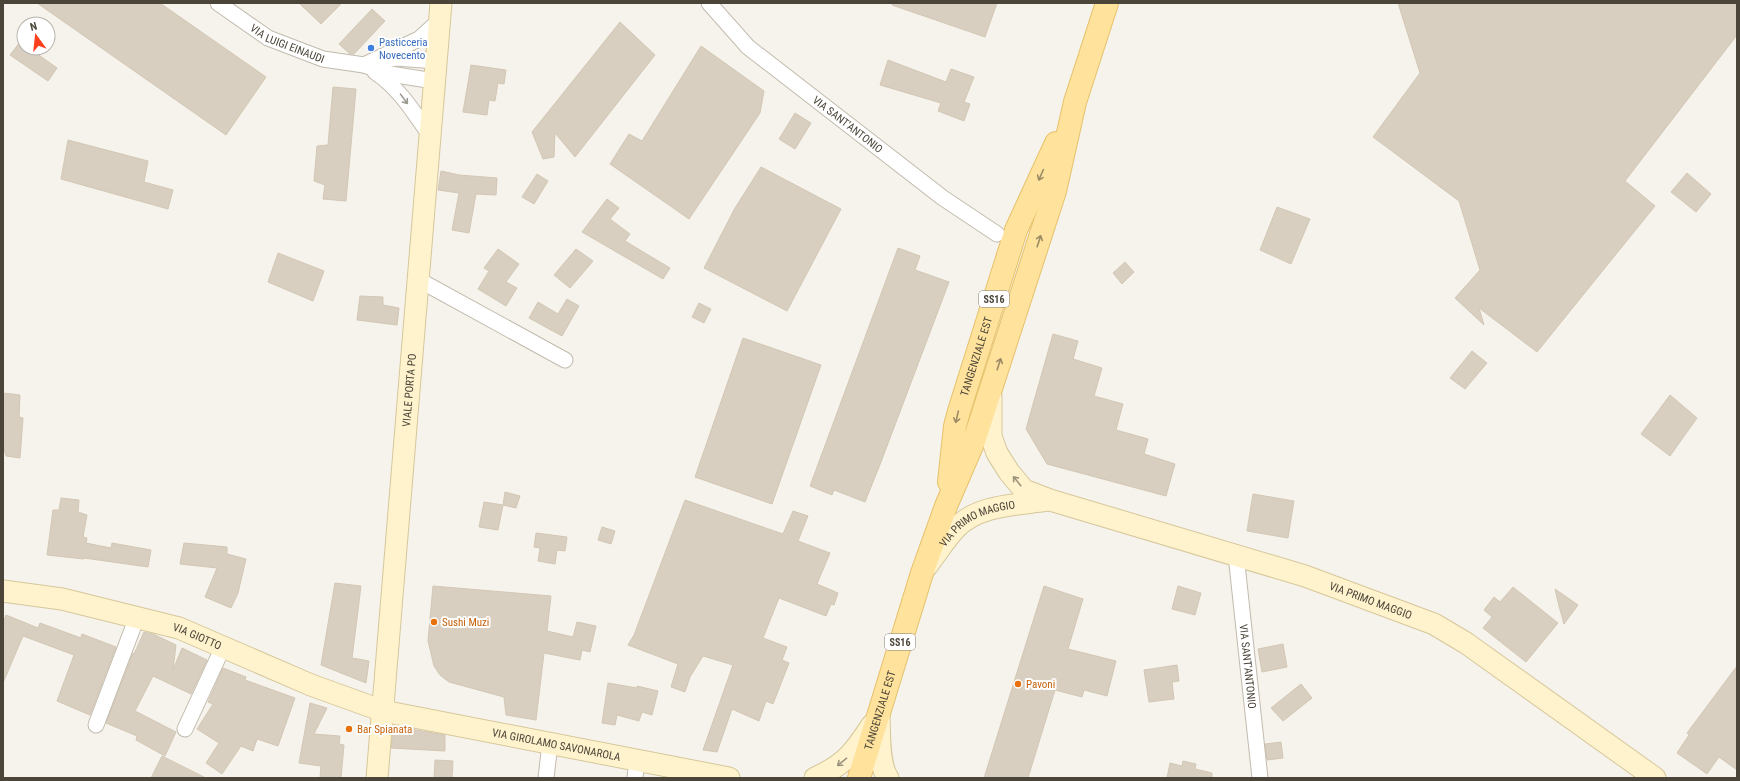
<svg xmlns="http://www.w3.org/2000/svg" width="1740" height="781" font-family="'Roboto Condensed',sans-serif">
  <style>
    .building { fill: #d8cfc1; stroke: #d3c7b4 }
    .lines { fill: none; stroke-linecap: round; stroke-linejoin: round }
    .street-casing { stroke: #c2bbae; stroke-width: 17 }
    .secondary-casing { stroke: #d6c79b; stroke-width: 23 }
    .primary-casing { stroke: #e6c16a; stroke-width: 24 }
    .street { stroke: #fff; stroke-width: 15 }
    .secondary { stroke: #fff3cd; stroke-width: 21 }
    .primary { stroke: #ffe39c; stroke-width: 22 }
    .oneway { stroke: #9c9892 }
    .oneway2 { stroke: #9c8c66 }
    .oneway3 { stroke: #9c937c }
    .shop-dot { fill: #3f7fe0; stroke: #fff; stroke-width: 1.5 }
    .food-dot { fill: #e8710a; stroke: #fff; stroke-width: 1.5 }
    .labels { text-anchor: middle; stroke-width: 4; stroke-linejoin: round; paint-order: stroke }
    .shield { fill: #fff; stroke: #817c74; stroke-width: 1 }
    .shield-label { font-size: 10px; font-weight: bold; fill: #4b4439 }
    .street-label { font-size: 11px; fill: #4b4439; stroke: #fff }
    .shop-label { font-size: 11px; fill: #366cbe; stroke: #fff; text-anchor: start }
    .food-label { font-size: 11px; fill: #c56008; stroke: #fff; text-anchor: start }
  </style>
  <rect width="100%" height="100%" fill="#f6f3ec"/>
  <g class="building">
    <path d="M37,3H160L266,77L226,135Z"/>
    <path d="M299,3H342L321,24Z"/>
    <path d="M892,3H997L985,37L892,5Z"/>
    <path d="M1398,3H1737V35L1625,181L1655,206L1537,352L1479,308L1484,325L1455,298L1480,270L1459,201L1373,137L1420,73Z"/>
    <path d="M372,9L385,21L354,54H350L339,44Z"/>
    <path d="M620,22L655,55L575,157L555,133L554,157L543,159L532,132Z"/>
    <path d="M20,42L24,45V48H29L57,68L48,81L10,55Z"/>
    <path d="M701,46L764,91L760,113L689,219L610,164L629,134L642,141Z"/>
    <path d="M888,60L946,82L951,69L974,77L964,102L970,104L964,121L938,111L941,103L880,85Z"/>
    <path d="M471,65L506,70L504,84L498,83L495,101L489,100L487,115L463,112Z"/>
    <path d="M333,87L356,89L346,201L323,199L325,185L314,181L317,146L328,145Z"/>
    <path d="M795,113L811,123L795,149L779,139Z"/>
    <path d="M68,140L148,161L144,182L173,190L168,209L61,179Z"/>
    <path d="M761,167L841,209L787,311L704,268L735,208Z"/>
    <path d="M441,171L459,175L497,178L496,195L476,194L469,233L452,230L459,193L438,190Z"/>
    <path d="M1687,173L1711,194L1696,212L1671,192Z"/>
    <path d="M537,174L548,181L534,204L522,197Z"/>
    <path d="M607,199L619,208L610,219L630,234L625,241L670,268L663,279L582,232Z"/>
    <path d="M1277,207L1310,219L1291,264L1260,250Z"/>
    <path d="M898,248L920,256L915,270L949,282L881,462L865,502L834,490L832,495L810,486Z"/>
    <path d="M498,249L519,264L506,282L517,288L506,306L478,289L489,271L484,268Z"/>
    <path d="M576,249L593,261L570,288L554,275Z"/>
    <path d="M278,253L324,271L313,301L268,282Z"/>
    <path d="M1125,262L1134,272L1122,284L1113,273Z"/>
    <path d="M360,296L383,297V305L399,308L397,325L357,320Z"/>
    <path d="M567,299L579,306L562,336L529,318L538,302L558,314Z"/>
    <path d="M699,303L711,309L704,323L692,317Z"/>
    <path d="M1053,334L1078,341L1073,359L1102,368L1094,396L1123,404L1116,430L1148,439L1144,454L1175,464L1166,496L1047,464L1026,429Z"/>
    <path d="M743,338L821,365L772,504L695,477Z"/>
    <path d="M1472,351L1487,363L1465,389L1450,378Z"/>
    <path d="M3,393L20,395L19,417L23,418L20,458L6,456L3,445Z"/>
    <path d="M1670,395L1697,418L1670,456L1641,434Z"/>
    <path d="M505,492L520,496L516,508L503,505Z"/>
    <path d="M1253,494L1294,501L1288,538L1247,531Z"/>
    <path d="M61,498L79,500L78,512L87,515L83,537L87,538L86,543L111,548L112,543L151,550L148,567L84,558V559L47,555L53,510H59Z"/>
    <path d="M685,500L783,534L793,511L808,516L798,541L830,553L817,584L838,593L834,605L831,604L826,616L779,598L763,638L787,647L782,660L789,663L773,704L766,701L759,721L732,709L717,752L703,750L733,665L703,656L690,677L685,692L671,687L678,664L628,645L634,635Z"/>
    <path d="M484,502L503,505L498,530L479,527Z"/>
    <path d="M602,527L615,531L611,544L598,540Z"/>
    <path d="M536,533L567,537L565,551L557,550L555,564L538,561L540,548L534,547Z"/>
    <path d="M184,543L227,547V554L246,559L238,593L231,608L205,597L217,568L180,564Z"/>
    <path d="M335,583L361,586L352,658L369,661L366,683L321,665Z"/>
    <path d="M433,586L551,596L547,631L573,637L577,622L596,626L590,652L582,650L580,660L544,653L536,720L506,715L504,697L449,682L440,675L434,666L428,641Z"/>
    <path d="M1044,586L1083,599L1068,649L1116,661L1107,696L1084,690L1082,697L1055,690L1028,778H984Z"/>
    <path d="M1178,586L1201,593L1195,615L1172,609Z"/>
    <path d="M1513,587L1558,623L1526,662L1483,628L1492,617L1484,610L1494,597L1500,602Z"/>
    <path d="M1555,589L1578,605L1564,624L1559,606Z"/>
    <path d="M6,615L38,628L40,623L81,638L82,634L116,647L90,715L57,701L74,655L23,636L3,683V623Z"/>
    <path d="M144,632L153,634L176,645L173,670L182,648L207,660L191,694L153,676L135,711L176,732L165,756L136,740L137,736L106,723L133,653L134,654Z"/>
    <path d="M1283,644L1287,667L1262,672L1258,649Z"/>
    <path d="M1177,665L1179,681L1172,682L1174,699L1149,702L1144,670Z"/>
    <path d="M1737,666V770L1719,757L1707,774L1677,753L1689,735L1687,733Z"/>
    <path d="M223,668L246,677L245,680L295,698L278,746L257,739L253,751L241,746L222,774L206,763L219,743L197,729L213,704L208,702Z"/>
    <path d="M608,683L637,688V686L658,691L652,715L642,712L639,721L617,715L615,725L602,723Z"/>
    <path d="M1301,684L1312,698L1283,721L1271,708Z"/>
    <path d="M310,703L327,708L314,734L340,736L339,744L344,745L341,778H320L321,766L299,763Z"/>
    <path d="M393,726L445,735V751L391,748Z"/>
    <path d="M1281,742L1283,758L1267,760L1265,744Z"/>
    <path d="M162,756L206,778H151Z"/>
    <path d="M435,760L453,761L452,778H434Z"/>
    <path d="M1183,761L1196,764L1195,769L1212,773V778H1167L1170,763L1182,766Z"/>
  </g>
  <g class="lines">
    <defs>
      <g id="street">
        <path id="s1" d="M218,3L268,38L323,59L364,65L390,74L434,81"/>
        <path id="s2" d="M709,3L748,47L943,198L997,234"/>
        <path d="M385,60L396,58L436,61"/>
        <path d="M364,65L419,39L440,20"/>
        <path d="M375,72C399,88 413,111 429,134"/>
        <path d="M419,280L565,360"/>
        <path id="s3" d="M1236,555L1260,778"/>
        <path d="M96,725L137,617"/>
        <path d="M185,729L223,647"/>
        <path d="M546,778L550,743"/>
        <path d="M635,778L637,760"/>
      </g>
      <g id="secondary">
        <path id="s4" d="M991,397V436L997,453L1009,472L1024,490L1050,500L1305,576L1434,624L1466,643L1655,778"/>
        <path id="s5" d="M927,566C936,554 945,540 955,529C978,504 1018,505 1049,500"/>
        <path id="s6" d="M3,591L62,599L179,628L311,685L383,711L729,778"/>
        <path d="M879,716C880,733 878,764 888,778"/>
        <path id="s7" d="M377,778L441,3"/>
        <path d="M815,778C846,764 854,752 872,725"/>
      </g>
      <g id="primary">
        <path id="s8" d="M949,482L955,426L959,411L1016,230L1056,143"/>
        <path id="s9" d="M859,778L922,573L946,506L974,441L1055,191L1075,102L1107,3"/>
      </g>
    </defs>
    <use href="#street" class="street-casing"/>
    <use href="#secondary" class="secondary-casing"/>
    <use href="#primary" class="primary-casing"/>
    <use href="#street" class="street"/>
    <use href="#secondary" class="secondary"/>
    <use href="#primary" class="primary"/>
  </g>
  <defs><path id="oneway-shaft" d="M-6 0H5M1.5-3L5.5 0L1.5 3" fill="none" stroke-width="1.6" stroke-linecap="round" stroke-linejoin="round"/></defs>
  <use class="oneway" href="#oneway-shaft" transform="translate(404 99) rotate(54)"/>
  <g class="oneway2">
    <use href="#oneway-shaft" transform="translate(1041 175) rotate(114)"/>
    <use href="#oneway-shaft" transform="translate(1039 241) rotate(-72)"/>
    <use href="#oneway-shaft" transform="translate(999 364) rotate(-72)"/>
    <use href="#oneway-shaft" transform="translate(957 417) rotate(103)"/>
  </g>
  <g class="oneway3">
    <use href="#oneway-shaft" transform="translate(1017 481) rotate(-129)"/>
    <use href="#oneway-shaft" transform="translate(842 762) rotate(141)"/>
  </g>
  <circle class="shop-dot" cx="371" cy="48" r="4"/>
  <g class="food-dot">
    <circle cx="434" cy="622" r="4"/>
    <circle cx="1018" cy="684" r="4"/>
    <circle cx="349" cy="729" r="4"/>
  </g>
  <g class="labels">
    <g class="shield">
      <rect x="979" y="291" width="30" height="16" rx="3"/>
      <rect x="885" y="634" width="30" height="16" rx="3"/>
    </g>
    <g class="shield-label">
      <text x="994" y="303">SS16</text>
      <text x="900" y="646">SS16</text>
    </g>
    <g class="street-label">
      <text dy="4" stroke="none"><textPath href="#s1" startOffset="81">VIA LUIGI EINAUDI</textPath></text>
      <text dy="4" stroke="none"><textPath href="#s2" startOffset="185">VIA SANT'ANTONIO</textPath></text>
      <text dy="4" stroke="none"><textPath href="#s8" startOffset="129">TANGENZIALE EST</textPath></text>
      <text dy="4" stroke="none"><textPath href="#s7" startOffset="389">VIALE PORTA PO</textPath></text>
      <text dy="4" stroke="none"><textPath href="#s5" startOffset="69">VIA PRIMO MAGGIO</textPath></text>
      <text dy="4" stroke="none"><textPath href="#s4" startOffset="467">VIA PRIMO MAGGIO</textPath></text>
      <text dy="4" stroke="none"><textPath href="#s6" startOffset="200">VIA GIOTTO</textPath></text>
      <text dy="4" stroke="none"><textPath href="#s3" startOffset="112">VIA SANT'ANTONIO</textPath></text>
      <text dy="4" stroke="none"><textPath href="#s9" startOffset="71">TANGENZIALE EST</textPath></text>
      <text dy="4" stroke="none"><textPath href="#s6" startOffset="577">VIA GIROLAMO SAVONAROLA</textPath></text>
    </g>
    <g class="shop-label">
      <text x="379" y="46">Pasticceria<tspan x="379" dy="13">Novecento</tspan></text>
    </g>
    <g class="food-label">
      <text x="442" y="626">Sushi Muzi</text>
      <text x="1026" y="688">Pavoni</text>
      <text x="357" y="733">Bar Spianata</text>
    </g>
  </g>
  <rect width="1740" height="781" fill="none" stroke="#4b4439" stroke-width="8"/>
  <g transform="translate(36 36) rotate(345)"><circle r="19" fill="#ffffff" stroke="#b7b4b0"/>
  <path d="M0-3L7 15L0 10L-7 15Z" fill="#fc3f1d"/>
  <text y="-6" font-size="11" font-weight="bold" text-anchor="middle" fill="#4b4439">N</text>
  </g>
</svg>
